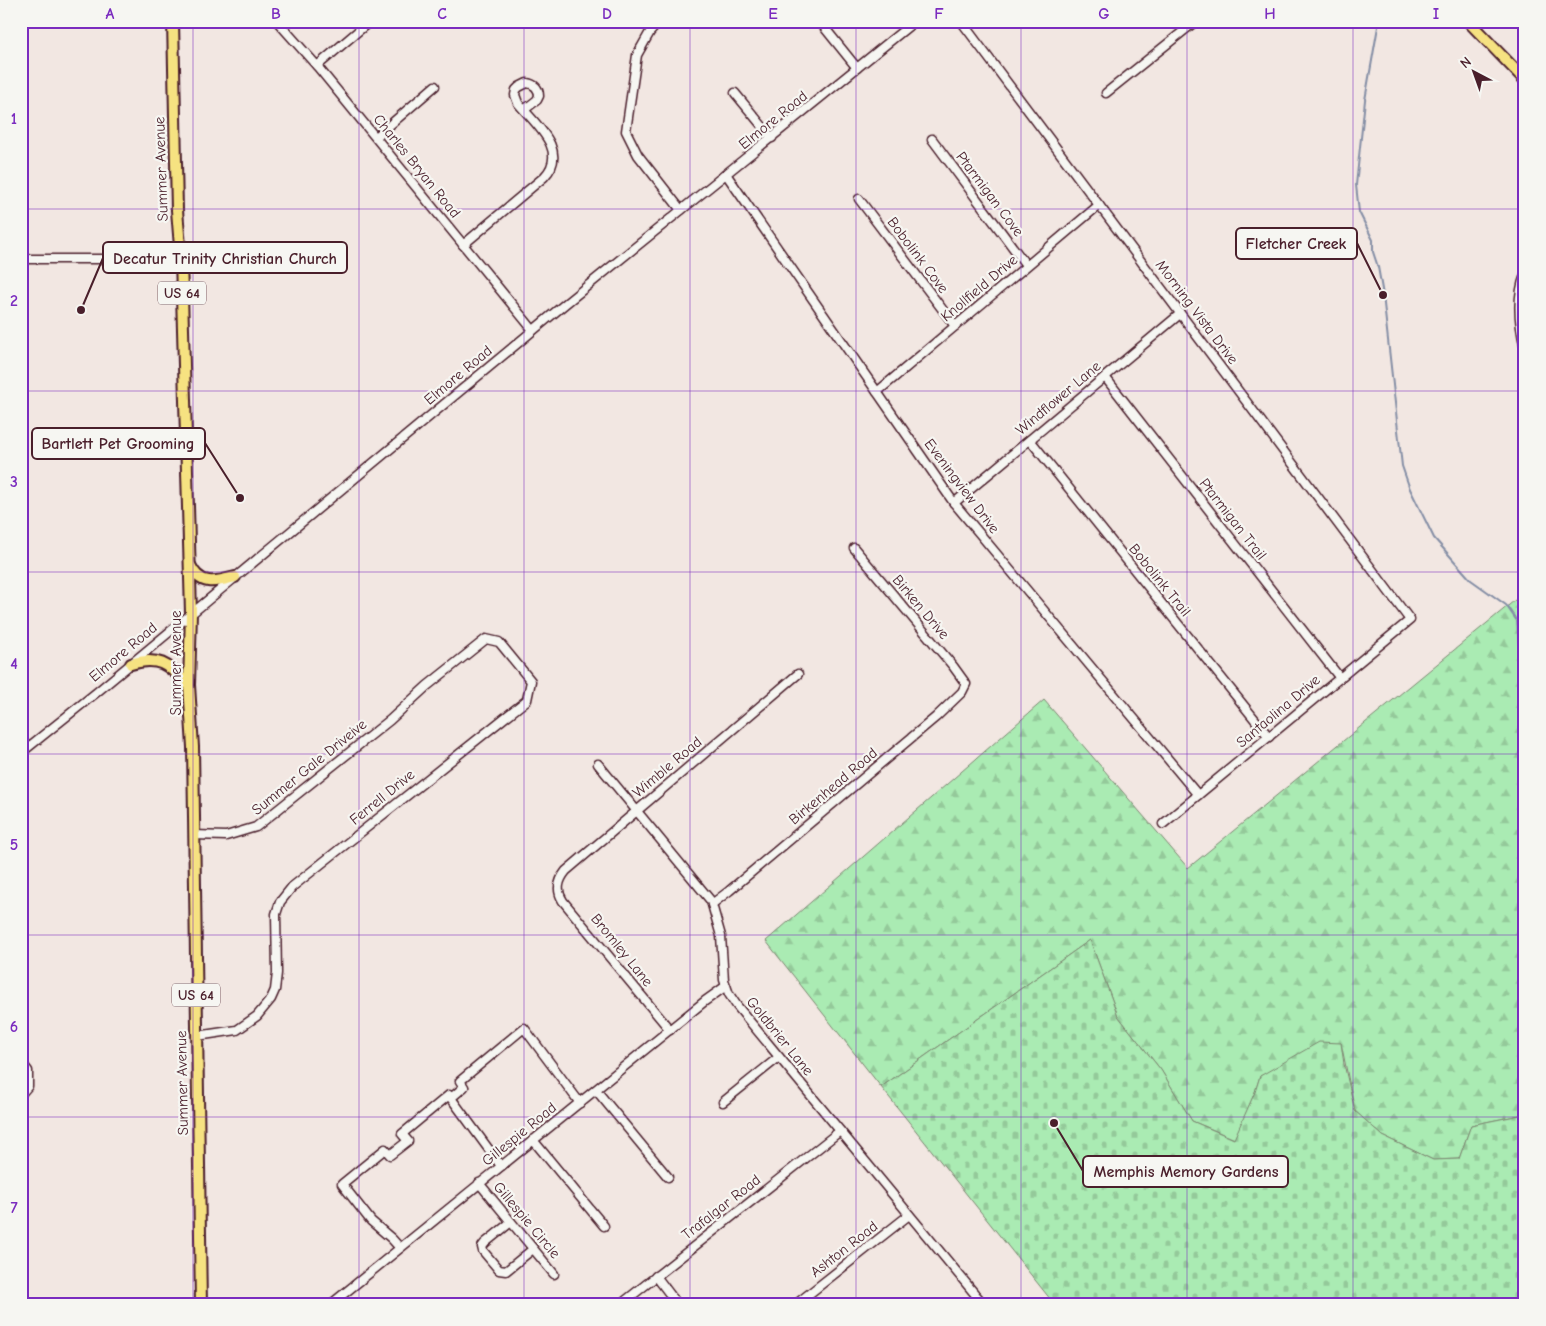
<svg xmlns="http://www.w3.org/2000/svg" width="1546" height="1326" font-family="'Comic Neue',sans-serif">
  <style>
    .forest { fill: url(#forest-firs); stroke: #7a856f }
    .cemetery { fill: url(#cemetery-stones); stroke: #7a856f }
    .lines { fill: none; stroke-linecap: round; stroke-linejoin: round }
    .stream { stroke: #848ea5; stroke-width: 2 }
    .minor-casing { stroke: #4a1f2b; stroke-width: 11 }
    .major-casing { stroke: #4a1f2b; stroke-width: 14 }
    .minor { stroke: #f6f6f2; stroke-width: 8 }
    .major { stroke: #f6e281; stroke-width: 10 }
    .grid { fill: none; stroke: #7b2cbf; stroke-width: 1; stroke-opacity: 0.55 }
    .labels { text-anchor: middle; stroke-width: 4.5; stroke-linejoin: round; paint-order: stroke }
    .shield { fill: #f6f6f2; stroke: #7e6067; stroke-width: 1 }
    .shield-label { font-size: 14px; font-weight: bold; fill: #4a1f2b }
    .street-label { font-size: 15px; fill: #4a1f2b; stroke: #f6f6f2 }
    .leader { fill: none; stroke: #4a1f2b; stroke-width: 2 }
    .callout-dot { fill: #4a1f2b; stroke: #f6f6f2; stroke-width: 2 }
    .callout { fill: #f6f6f2; stroke: #4a1f2b; stroke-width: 2 }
    .callout-label { font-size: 16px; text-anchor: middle; font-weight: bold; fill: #4a1f2b }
    .neatline { fill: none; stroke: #7b2cbf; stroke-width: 2 }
    .grid-label { font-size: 16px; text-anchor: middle; font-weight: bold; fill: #7b2cbf }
  </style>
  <defs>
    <pattern id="forest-firs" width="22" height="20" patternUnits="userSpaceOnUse" patternTransform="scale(1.25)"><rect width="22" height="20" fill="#aaebb3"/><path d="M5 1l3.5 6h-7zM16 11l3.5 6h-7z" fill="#94c99a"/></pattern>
    <pattern id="cemetery-stones" width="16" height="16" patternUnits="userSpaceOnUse" patternTransform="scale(1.25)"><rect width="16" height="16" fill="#aaebb3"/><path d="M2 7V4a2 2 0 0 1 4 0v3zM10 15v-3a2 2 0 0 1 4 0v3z" fill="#94c99a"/></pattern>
  </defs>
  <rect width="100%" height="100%" fill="#f2e7e2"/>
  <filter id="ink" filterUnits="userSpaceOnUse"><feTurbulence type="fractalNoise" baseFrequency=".02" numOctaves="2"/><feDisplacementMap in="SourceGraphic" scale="10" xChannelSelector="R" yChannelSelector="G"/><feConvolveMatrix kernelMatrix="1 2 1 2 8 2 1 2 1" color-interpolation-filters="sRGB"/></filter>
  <g filter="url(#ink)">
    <path class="forest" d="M1520,596L1525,605V1114L1471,1125L1459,1159L1433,1160L1383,1136L1355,1111L1341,1043L1260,1076L1255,1092L1235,1139L1192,1121L1161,1070L1118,1016L1090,940L881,1087L766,941L1044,700L1188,868Z"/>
    <path class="cemetery" d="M1090,940L1118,1016L1161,1070L1192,1121L1234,1139L1255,1092L1260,1076L1319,1042L1341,1043L1344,1064L1355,1111L1383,1136L1433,1160L1459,1159L1471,1125L1525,1114V1305H1055L881,1087Z"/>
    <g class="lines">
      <path class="stream" d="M1379,21L1365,100L1356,185L1359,212L1373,240V252L1378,267L1383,295L1402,466L1410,489L1434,538L1471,580L1506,605L1517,621L1519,647L1525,660"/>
      <defs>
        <g id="minor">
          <path d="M277,21L317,66L533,330"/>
          <path d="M660,21L650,32L637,55L626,131L638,155L681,210"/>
          <path d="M961,21L1410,620L1163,824"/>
          <path d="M820,22L857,68"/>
          <path d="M317,66L370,21"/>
          <path d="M735,93L772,138"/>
          <path d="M1106,93L1196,21"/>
          <path d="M376,137L435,86"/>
          <path d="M932,139L1026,265"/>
          <path d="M726,174L954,503L1198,795"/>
          <path d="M859,199L955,326"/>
          <path d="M463,245L544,177C570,151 535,124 518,103L515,95L516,90L519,87L527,83C534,84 539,88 539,96L537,100L524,110"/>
          <path d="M21,259H181"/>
          <path d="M1525,275C1516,298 1519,324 1525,348"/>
          <path d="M1105,377L1340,678"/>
          <path d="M877,392L1099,205"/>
          <path d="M1030,440L1269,737"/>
          <path d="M954,503L1180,314"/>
          <path d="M21,753L97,692L565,304L915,21"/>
          <path d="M598,764L711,901L721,936L724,980L729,994L737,1006L984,1305"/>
          <path d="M194,835L226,836L256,827L390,720L427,686L486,639L499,642L531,681L527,700L292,887L280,902L276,914L277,973L275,990L271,999L257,1016L237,1030L197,1036"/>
          <path d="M712,904L729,891L936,717L962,692L966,684L953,666L854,548"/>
          <path d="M670,1030L563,901C556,890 558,881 566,871L798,674"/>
          <path d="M21,1062L28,1071V1086L21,1094"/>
          <path d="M596,1090L668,1177"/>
          <path d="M451,1098L501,1166"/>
          <path d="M723,1102L779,1057"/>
          <path d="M533,1140L604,1226"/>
          <path d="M479,1183L554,1274"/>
          <path d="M511,1222L485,1243L482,1247L483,1251L499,1270L506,1271L533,1249"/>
          <path d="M400,1248L392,1239L371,1221L342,1184L385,1149L390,1155L408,1141L402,1134L449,1095L451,1098L464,1087L460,1081L524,1028L580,1103"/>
          <path d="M656,1276L678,1305"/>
          <path d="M330,1305L705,1001L726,986"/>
          <path d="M620,1305L840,1131"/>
          <path d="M795,1305L909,1215"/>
          <path d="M969,1305L978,1298"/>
        </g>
        <g id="major">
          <path d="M173,21L177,210L181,259L191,613L189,685L193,747L201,1305"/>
          <path d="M1468,21L1525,80"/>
          <path d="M190,565C200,587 216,582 235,577"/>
          <path d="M131,664C160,655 169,666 189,685"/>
        </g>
      </defs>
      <use href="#minor" class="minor-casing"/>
      <use href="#major" class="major-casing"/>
      <use href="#minor" class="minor"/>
      <use href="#major" class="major"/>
    </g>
  </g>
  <path class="grid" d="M193,21V1305M359,21V1305M524,21V1305M690,21V1305M856,21V1305M1021,21V1305M1187,21V1305M1353,21V1305M21,209H1525M21,391H1525M21,572H1525M21,754H1525M21,935H1525M21,1117H1525"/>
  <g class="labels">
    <g class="shield">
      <rect x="158" y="281.5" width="48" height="23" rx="4"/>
      <rect x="172" y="983.5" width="48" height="23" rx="4"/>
    </g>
    <g class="shield-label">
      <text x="182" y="298">US 64</text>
      <text x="196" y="1000">US 64</text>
    </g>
    <g class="street-label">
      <text transform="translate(773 120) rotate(-39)" y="5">Elmore Road</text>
      <text transform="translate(417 166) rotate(51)" y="5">Charles Bryan Road</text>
      <text transform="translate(161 169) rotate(-92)" y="5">Summer Avenue</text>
      <text transform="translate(990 194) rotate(53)" y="5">Ptarmigan Cove</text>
      <text transform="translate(918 255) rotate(53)" y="5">Bobolink Cove</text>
      <text transform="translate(979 288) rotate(-40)" y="5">Knollfield Drive</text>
      <text transform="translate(1197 312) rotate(53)" y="5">Morning Vista Drive</text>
      <text transform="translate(458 375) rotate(-40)" y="5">Elmore Road</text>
      <text transform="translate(1058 398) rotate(-40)" y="5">Windflower Lane</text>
      <text transform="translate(962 486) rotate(53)" y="5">Eveningview Drive</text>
      <text transform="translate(1233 519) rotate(52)" y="5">Ptarmigan Trail</text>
      <text transform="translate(1160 580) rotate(51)" y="5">Bobolink Trail</text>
      <text transform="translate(921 607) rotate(50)" y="5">Birken Drive</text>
      <text transform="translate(123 652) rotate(-40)" y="5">Elmore Road</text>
      <text transform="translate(176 663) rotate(-90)" y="5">Summer Avenue</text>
      <text transform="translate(1278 711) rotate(-40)" y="5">Santaolina Drive</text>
      <text transform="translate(309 767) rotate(-39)" y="5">Summer Gale Driveive</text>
      <text transform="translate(667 767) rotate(-40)" y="5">Wimble Road</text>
      <text transform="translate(833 786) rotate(-40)" y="5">Birkenhead Road</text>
      <text transform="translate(382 797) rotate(-39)" y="5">Ferrell Drive</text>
      <text transform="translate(622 950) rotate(51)" y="5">Bromley Lane</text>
      <text transform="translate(780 1036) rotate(51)" y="5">Goldbrier Lane</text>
      <text transform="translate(182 1083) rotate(-91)" y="5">Summer Avenue</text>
      <text transform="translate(519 1134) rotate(-39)" y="5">Gillespie Road</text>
      <text transform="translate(721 1207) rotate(-38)" y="5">Trafalgar Road</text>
      <text transform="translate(527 1220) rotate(50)" y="5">Gillespie Circle</text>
      <text transform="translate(844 1249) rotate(-38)" y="5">Ashton Road</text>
    </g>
  </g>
  <path class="leader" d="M1383 295L1357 243M81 310L103 258M240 498L205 443M1054 1123L1083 1171"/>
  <g class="callout-dot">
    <circle cx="1383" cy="295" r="5"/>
    <circle cx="81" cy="310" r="5"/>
    <circle cx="240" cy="498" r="5"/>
    <circle cx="1054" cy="1123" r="5"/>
  </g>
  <g class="callout">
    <rect x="1236" y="228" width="121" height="31" rx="5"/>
    <rect x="103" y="242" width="244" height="31" rx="5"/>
    <rect x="32" y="428" width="173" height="31" rx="5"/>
    <rect x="1083" y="1156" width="205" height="31" rx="5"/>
  </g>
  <g class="callout-label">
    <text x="1296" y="249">Fletcher Creek</text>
    <text x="225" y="264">Decatur Trinity Christian Church</text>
    <text x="118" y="449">Bartlett Pet Grooming</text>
    <text x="1186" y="1177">Memphis Memory Gardens</text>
  </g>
  <rect width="1546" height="1326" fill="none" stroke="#f6f6f2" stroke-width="55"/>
  <g transform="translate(1474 72) rotate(319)" stroke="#f6f6f2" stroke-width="4" paint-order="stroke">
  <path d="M0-4L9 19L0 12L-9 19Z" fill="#4a1f2b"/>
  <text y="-8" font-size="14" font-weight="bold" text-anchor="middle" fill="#4a1f2b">N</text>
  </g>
  <rect x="28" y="28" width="1490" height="1270" class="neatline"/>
  <g class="grid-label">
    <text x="110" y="19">A</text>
    <text x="276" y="19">B</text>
    <text x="442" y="19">C</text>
    <text x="607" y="19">D</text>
    <text x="773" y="19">E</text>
    <text x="939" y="19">F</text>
    <text x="1104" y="19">G</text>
    <text x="1270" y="19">H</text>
    <text x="1436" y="19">I</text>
    <text x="14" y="124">1</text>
    <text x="14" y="306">2</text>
    <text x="14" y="487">3</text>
    <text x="14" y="669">4</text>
    <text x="14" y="850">5</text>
    <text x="14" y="1032">6</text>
    <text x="14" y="1213">7</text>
  </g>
</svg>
